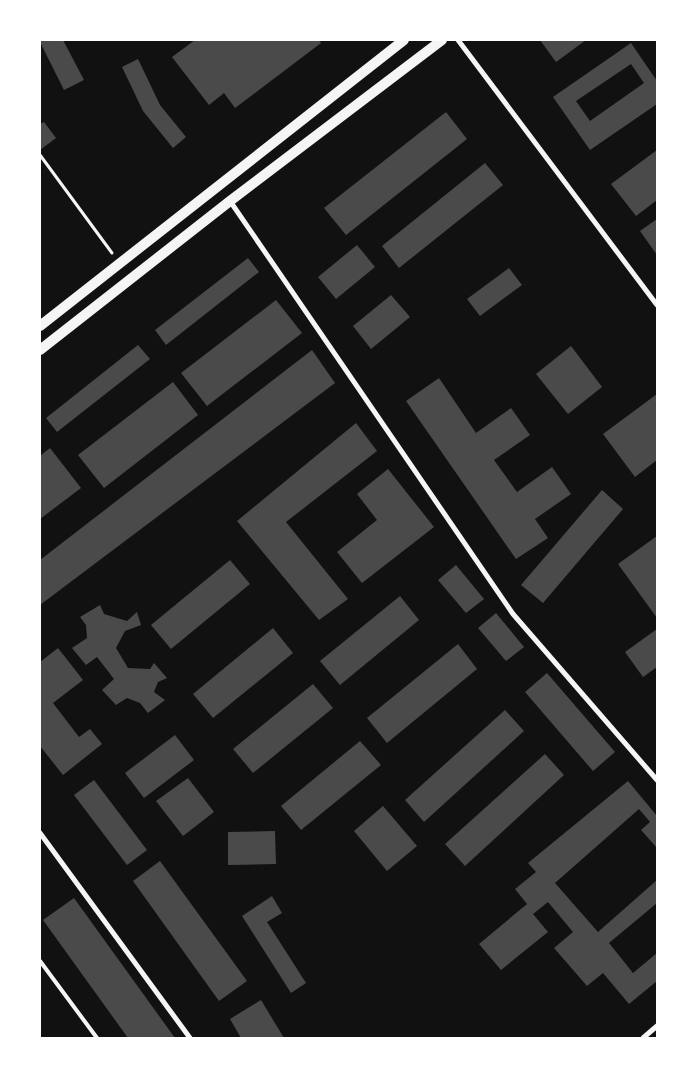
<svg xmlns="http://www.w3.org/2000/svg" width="697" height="1078" font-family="'Golos Text',sans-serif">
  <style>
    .building { fill: #4a4a4a; fill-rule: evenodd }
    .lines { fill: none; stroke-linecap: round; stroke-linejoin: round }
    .path { stroke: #f5f5f5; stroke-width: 3 }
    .service { stroke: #f5f5f5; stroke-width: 4 }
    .minor { stroke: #f5f5f5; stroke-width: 5 }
    .secondary { stroke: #f5f5f5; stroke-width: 10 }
  </style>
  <rect width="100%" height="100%" fill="#111"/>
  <g class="building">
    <path d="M42,40H63L84,80L64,90L40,42Z"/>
    <path d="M195,40H319L321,43L235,108L224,93L209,105L172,57Z"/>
    <path d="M540,40H586L556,62Z"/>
    <path d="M631,43L657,81V104L590,150L553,97ZM631,64L644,83L590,121L576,101Z"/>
    <path d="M138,59L160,105L186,137L173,148L143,111L122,67Z"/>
    <path d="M446,112L467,139L346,235L324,208Z"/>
    <path d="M44,122L56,138L40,150V124Z"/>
    <path d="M657,150V200L636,216L611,184Z"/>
    <path d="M485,163L503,185L399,268L382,246Z"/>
    <path d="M657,219V255L640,231Z"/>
    <path d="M357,245L375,267L336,299L318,277Z"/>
    <path d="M248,258L259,272L166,345L155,330Z"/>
    <path d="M509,268L522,285L480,316L467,299Z"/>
    <path d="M391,295L410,317L371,349L353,326Z"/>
    <path d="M276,300L302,333L207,406L181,373Z"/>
    <path d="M138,345L150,359L57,432L46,418Z"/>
    <path d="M571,346L602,387L568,414L536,374Z"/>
    <path d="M312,350L335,383L40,605V560Z"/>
    <path d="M439,378L476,433L511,408L530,435L494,460L517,492L552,467L571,494L535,519L548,538L516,559L406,401Z"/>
    <path d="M173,382L198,415L104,488L78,455Z"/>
    <path d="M657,394V460L635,477L603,434Z"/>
    <path d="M356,423L377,451L286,522L348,599L319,620L237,521Z"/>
    <path d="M50,448L81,488L40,519V456Z"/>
    <path d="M388,469L434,527L362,583L337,552L377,520L357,494Z"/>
    <path d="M602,490L623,509L543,603L521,585Z"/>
    <path d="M657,536V618L618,564Z"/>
    <path d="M230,560L250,584L171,649L151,625Z"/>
    <path d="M456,565L484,599L466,613L438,580Z"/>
    <path d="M400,596L419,620L340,685L320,661Z"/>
    <path d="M100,605L104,614L127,621L137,612L141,625L125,631L116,648L128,668L150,669L154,663L167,678L158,682L154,692L165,700L148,713L140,703L127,698L116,705L102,690L114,679L97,657L86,665L72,648L87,638L86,625L80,617Z"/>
    <path d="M496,613L524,647L506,661L478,628Z"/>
    <path d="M273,628L293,653L213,718L193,694Z"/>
    <path d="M657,629V667L643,677L625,652Z"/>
    <path d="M458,644L477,669L387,743L367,718Z"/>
    <path d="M58,648L83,680L53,703L79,737L90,729L102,744L63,775L40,746V662Z"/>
    <path d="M547,673L615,752L593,771L525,692Z"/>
    <path d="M313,684L333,708L253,773L233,749Z"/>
    <path d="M505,710L524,731L424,822L405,800Z"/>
    <path d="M175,735L194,760L144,798L125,773Z"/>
    <path d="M360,741L381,765L301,830L281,806Z"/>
    <path d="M545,754L564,775L465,866L445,844Z"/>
    <path d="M188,778L214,812L183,836L156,801Z"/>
    <path d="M94,780L147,850L127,865L74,795Z"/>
    <path d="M628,781L657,816V848L641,830L650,822L639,809L555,883L598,932L657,880V903L609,943L633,973L657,953V981L629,1004L603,973L587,986L554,948L573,932L548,902L533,914L548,932L501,970L479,944L527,904L515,889L536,872L528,863Z"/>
    <path d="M383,806L417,846L387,871L354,831Z"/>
    <path d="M275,831L276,864L228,865V832Z"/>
    <path d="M160,861L247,981L219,1001L133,881Z"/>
    <path d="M272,896L282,913L267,922L306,983L291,993L242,916Z"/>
    <path d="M74,898L175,1038H128L43,920Z"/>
    <path d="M261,1000L284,1038H241L230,1019Z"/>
  </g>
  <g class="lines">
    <path class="path" d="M40,155L112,253"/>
    <path class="service" d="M40,961L97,1038"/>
    <g class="minor">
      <path d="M458,40L657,305"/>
      <path d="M230,201L513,614L657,780"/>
      <path d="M40,833L190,1038"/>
      <path d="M643,1038L657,1026"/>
    </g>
    <g class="secondary">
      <path d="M40,326L404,40"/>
      <path d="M40,350L230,201L442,40"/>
    </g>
  </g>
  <rect width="697" height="1078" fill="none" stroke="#ffffff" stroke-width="82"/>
</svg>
